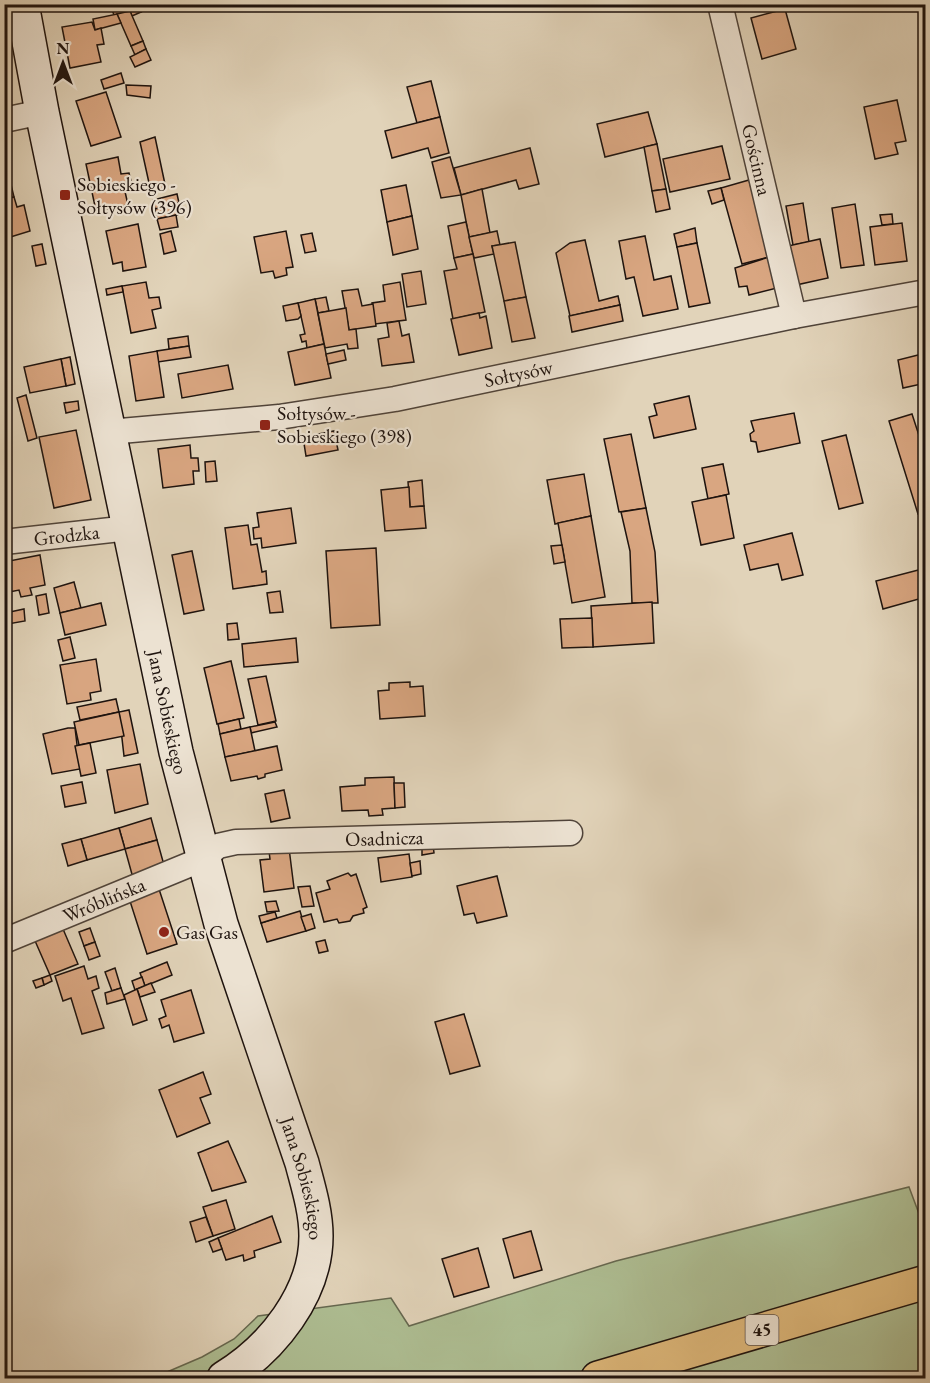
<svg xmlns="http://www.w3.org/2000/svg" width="930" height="1383" font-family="'EB Garamond',serif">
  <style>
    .green { fill: #aebe93; stroke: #666850; stroke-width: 1.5 }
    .building { fill: #d9a681; stroke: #1e130e; stroke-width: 1.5 }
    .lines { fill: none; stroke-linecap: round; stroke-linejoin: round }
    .street-casing { stroke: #4f4339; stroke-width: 27 }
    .secondary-casing { stroke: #1e130e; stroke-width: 36 }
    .primary-casing { stroke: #1e130e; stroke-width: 36 }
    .street { stroke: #ece2d2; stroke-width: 24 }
    .secondary { stroke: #ece2d2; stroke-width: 33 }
    .primary { stroke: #e0ba7c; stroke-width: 33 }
    .poi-dot { fill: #8f2418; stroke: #ece2d2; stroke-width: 2 }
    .labels { text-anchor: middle; stroke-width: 4.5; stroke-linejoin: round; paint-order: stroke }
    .shield { fill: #ece2d2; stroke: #5c5149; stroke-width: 1.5 }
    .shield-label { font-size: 18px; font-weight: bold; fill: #1e130e }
    .street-label { font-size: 20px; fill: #1e130e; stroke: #ece2d2 }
    .poi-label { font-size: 20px; fill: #1e130e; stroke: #ece2d2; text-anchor: start }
  </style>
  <rect width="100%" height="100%" fill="#e1d3b9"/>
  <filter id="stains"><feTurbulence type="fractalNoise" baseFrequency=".00333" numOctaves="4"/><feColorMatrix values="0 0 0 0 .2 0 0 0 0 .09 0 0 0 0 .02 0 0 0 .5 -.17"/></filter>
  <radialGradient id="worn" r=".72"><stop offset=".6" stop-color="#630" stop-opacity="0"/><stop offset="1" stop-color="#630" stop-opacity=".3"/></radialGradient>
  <path class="green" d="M909,1187L921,1219L925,1218V1378H153L202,1357L234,1339L258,1316L391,1298L409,1326L616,1261Z"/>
  <g class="building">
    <path d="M59,4H86L60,10Z"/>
    <path d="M110,4H127L130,11L114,15Z"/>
    <path d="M127,4H138L141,12L132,16Z"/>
    <path d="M138,4H159L141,12Z"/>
    <path d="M785,9L796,49L762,59L751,18Z"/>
    <path d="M130,11L143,41L131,46L117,14Z"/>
    <path d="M117,14L121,23L95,30L93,19Z"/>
    <path d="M92,22L95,30L101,28L104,44L97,45L101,62L70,68L62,27Z"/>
    <path d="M143,41L146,49L135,55L131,46Z"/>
    <path d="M146,49L151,60L135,67L130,57Z"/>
    <path d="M121,73L124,83L104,89L101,80Z"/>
    <path d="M431,81L440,117L417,123L407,87Z"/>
    <path d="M126,85L151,86L150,98L127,95Z"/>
    <path d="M106,92L121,137L91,146L76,101Z"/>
    <path d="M897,100L906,141L895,143L898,154L875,159L864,107Z"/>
    <path d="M648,112L657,144L605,157L597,124Z"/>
    <path d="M440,117L449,153L431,158L428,148L392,158L385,131Z"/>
    <path d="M155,137L166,189L151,192L140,142Z"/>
    <path d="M657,144L666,189L652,191L644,147Z"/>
    <path d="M722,146L730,179L670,192L663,159Z"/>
    <path d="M530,148L539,184L519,189L516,180L461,195L454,168Z"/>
    <path d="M4,156L14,197L4,199Z"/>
    <path d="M118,157L121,174L129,173L132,185L124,187L128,205L96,211L86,164Z"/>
    <path d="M450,157L461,195L441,198L432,162Z"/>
    <path d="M749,180L769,257L742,264L721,188Z"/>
    <path d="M406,185L412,216L387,222L381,190Z"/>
    <path d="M721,188L724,200L712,204L708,191Z"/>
    <path d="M482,189L490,233L469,237L461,195Z"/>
    <path d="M666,189L670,209L656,212L652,191Z"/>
    <path d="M177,194L179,203L155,209L153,200Z"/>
    <path d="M14,197L17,207L24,205L30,231L4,239V199Z"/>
    <path d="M179,203L182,214L157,219L155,209Z"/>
    <path d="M803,203L809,242L793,245L786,206Z"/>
    <path d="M855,204L864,265L841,268L832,208Z"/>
    <path d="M892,214L893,224L882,225L880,215Z"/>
    <path d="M176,215L178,227L160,230L157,219Z"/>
    <path d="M412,216L418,249L393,255L387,222Z"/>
    <path d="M466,222L473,254L454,258L448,226Z"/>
    <path d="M902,223L907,261L875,265L870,227Z"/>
    <path d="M138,224L146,267L123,271L122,262L113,264L106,231Z"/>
    <path d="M695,228L697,243L677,247L674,234Z"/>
    <path d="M171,231L176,251L164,254L160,234Z"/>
    <path d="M286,231L293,267L286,268L287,275L275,278L273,271L261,273L254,237Z"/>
    <path d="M497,231L500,245L492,246L494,254L474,258L469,237Z"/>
    <path d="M312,233L316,251L305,253L301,235Z"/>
    <path d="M645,236L654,280L671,276L678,309L643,316L634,277L626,279L619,241Z"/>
    <path d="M820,239L828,278L796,285L788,246Z"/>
    <path d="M585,240L599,301L618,296L620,305L570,316L556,253L570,243Z"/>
    <path d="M515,242L526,297L504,301L492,246Z"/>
    <path d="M697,243L710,303L689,307L677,247Z"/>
    <path d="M42,244L46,264L36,266L32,246Z"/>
    <path d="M473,254L485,312L453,319L444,271L457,269L454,258Z"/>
    <path d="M769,257L777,288L749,295L747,286L739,287L735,268Z"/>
    <path d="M421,271L426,304L407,307L402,274Z"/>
    <path d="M146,282L149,298L159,297L161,308L152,310L156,328L131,333L122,286Z"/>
    <path d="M400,282L406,320L375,324L372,303L385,301L383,285Z"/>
    <path d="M122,286L123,292L107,295L106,289Z"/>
    <path d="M358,289L362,306L373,304L376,326L349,330L342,291Z"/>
    <path d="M326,297L329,311L318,313L315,299Z"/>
    <path d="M526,297L535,338L512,342L504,301Z"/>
    <path d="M315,299L324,344L307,348L306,341L302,342L300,335L305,334L298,303Z"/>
    <path d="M298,303L301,316L298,319L286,321L283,306Z"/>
    <path d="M620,305L623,321L572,332L569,316Z"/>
    <path d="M346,308L349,330L356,329L358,348L348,349L347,344L325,348L318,313Z"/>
    <path d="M479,313L480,318L486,316L492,348L459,355L451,319Z"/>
    <path d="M399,321L402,336L409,334L414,362L382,366L378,339L389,337L387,323Z"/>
    <path d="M188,336L189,346L169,349L168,339Z"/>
    <path d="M324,344L331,378L295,385L288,352Z"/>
    <path d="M189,346L191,357L158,362L157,351Z"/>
    <path d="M344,350L346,360L328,364L326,354Z"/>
    <path d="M157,351L164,397L136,401L129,356Z"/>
    <path d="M926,353V383L903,388L898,360Z"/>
    <path d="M70,357L75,384L66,386L61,359Z"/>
    <path d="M61,359L66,386L30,393L24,367Z"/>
    <path d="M228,365L233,389L182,398L178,374Z"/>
    <path d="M26,395L37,438L28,441L17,398Z"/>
    <path d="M689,396L696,429L654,438L649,417L657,415L654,404Z"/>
    <path d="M78,401L79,410L66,413L64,403Z"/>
    <path d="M794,413L800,443L758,452L756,442L751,441L750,434L754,431L751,421Z"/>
    <path d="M912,414L926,457V511L918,514L889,421Z"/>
    <path d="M76,430L91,500L54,508L39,437Z"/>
    <path d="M334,431L338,450L306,456L303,437Z"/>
    <path d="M631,434L646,508L619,512L604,439Z"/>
    <path d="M846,435L863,503L839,509L822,441Z"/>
    <path d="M190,445L191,458H198L199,471H193L194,484L163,488L158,449Z"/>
    <path d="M215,461L217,481L206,482L205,462Z"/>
    <path d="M723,464L729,494L708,499L702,468Z"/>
    <path d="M584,474L591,516L555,524L547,480Z"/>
    <path d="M422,480L424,506L410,507L408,482Z"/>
    <path d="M409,487L410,507L424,506L426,528L385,531L381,490Z"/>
    <path d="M726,495L734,538L701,545L692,502Z"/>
    <path d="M291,508L296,543L262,548L261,538L254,539L253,528L259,527L257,513Z"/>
    <path d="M646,508L655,552L658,603H632L630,551L621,512Z"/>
    <path d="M591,516L605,597L572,603L558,523Z"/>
    <path d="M248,525L251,545L257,544L262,572L266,571L267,584L233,589L225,528Z"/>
    <path d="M792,533L803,575L782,580L778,564L750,570L744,545Z"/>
    <path d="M562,545L565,562L554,564L551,546Z"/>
    <path d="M376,548L380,625L331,628L326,551Z"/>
    <path d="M192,551L204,610L184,614L172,555Z"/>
    <path d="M40,555L45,585L30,588L32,595L21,597L19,590L4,593V562Z"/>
    <path d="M926,568V597L883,609L876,581Z"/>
    <path d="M74,582L81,608L60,613L54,588Z"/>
    <path d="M280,591L283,612L270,613L267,593Z"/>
    <path d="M46,594L49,613L39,615L36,596Z"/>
    <path d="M652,602L654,643L593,647L591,606Z"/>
    <path d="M101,603L106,625L65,635L60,613Z"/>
    <path d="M24,609L25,621L8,624L5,613Z"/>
    <path d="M592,618L593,647L562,648L560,619Z"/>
    <path d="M237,623L239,639L228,640L227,624Z"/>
    <path d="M70,637L75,658L63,661L58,640Z"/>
    <path d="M296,638L298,662L244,667L242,644Z"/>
    <path d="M96,659L101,691L90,693L91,700L67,704L60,665Z"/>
    <path d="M231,661L244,718L217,724L204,668Z"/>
    <path d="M266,676L276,721L258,725L248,679Z"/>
    <path d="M410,682V687L423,686L425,716L380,719L378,691L389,690V683Z"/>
    <path d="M116,699L119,712L80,720L77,707Z"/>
    <path d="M129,710L138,753L124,756L119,712Z"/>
    <path d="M119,712L124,736L79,745L74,722Z"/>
    <path d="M239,719L241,729L220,734L218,724Z"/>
    <path d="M275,722L277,727L251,733L250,727Z"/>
    <path d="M250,727L255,751L225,757L220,734Z"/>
    <path d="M68,728H75L80,769L52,774L43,734Z"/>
    <path d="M90,743L96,773L81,776L75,746Z"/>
    <path d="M277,746L282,770L265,774V777L258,779L257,776L231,781L225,757Z"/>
    <path d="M140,764L148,804L115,813L107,770Z"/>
    <path d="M394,777L395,808L382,809L383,815L369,816L368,810L342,811L340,787L365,785V778Z"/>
    <path d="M82,782L86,803L65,807L61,786Z"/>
    <path d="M394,783H404L405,807L395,808Z"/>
    <path d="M284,790L290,818L271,822L265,794Z"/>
    <path d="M151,818L157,840L125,849L119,828Z"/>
    <path d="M119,828L125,849L87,860L81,839Z"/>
    <path d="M81,839L87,860L68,866L62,844Z"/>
    <path d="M157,840L164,865L133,878L125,849Z"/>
    <path d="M433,845L434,853L422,855V849Z"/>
    <path d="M289,848L294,888L264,892L260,860L270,859L269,851Z"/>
    <path d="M409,854L412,877L381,882L378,858Z"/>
    <path d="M420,861L421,874L412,876L410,863Z"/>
    <path d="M348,873L351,876L356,874L367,907L363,909L364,913L353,916L350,921L339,923L337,919L324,922L316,893L330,889L327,881Z"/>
    <path d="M497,876L507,916L477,923L474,913L464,915L457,886Z"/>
    <path d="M157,883L177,944L147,954L128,895Z"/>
    <path d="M310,886L314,906L302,907L298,887Z"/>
    <path d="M276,901L279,911L267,912L265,902Z"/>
    <path d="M300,911L306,931L267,942L261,923Z"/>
    <path d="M275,912L277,918L261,923L259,916Z"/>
    <path d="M311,914L315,928L306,931L301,917Z"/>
    <path d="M60,922L78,964L50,975L32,934Z"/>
    <path d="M90,928L95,942L84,946L79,932Z"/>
    <path d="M325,940L328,951L319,953L316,942Z"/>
    <path d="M95,942L100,956L89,960L84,946Z"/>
    <path d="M167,962L172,975L145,986L140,973Z"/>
    <path d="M84,966L88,979L96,976L99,988L92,991L104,1028L82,1034L71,998L63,1001L55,976Z"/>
    <path d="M115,968L121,988L112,991L105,972Z"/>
    <path d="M50,975L52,981L44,985L42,978Z"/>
    <path d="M142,977L145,986L135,990L132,981Z"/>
    <path d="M42,978L44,985L36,988L33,981Z"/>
    <path d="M151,983L155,992L140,997L137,989Z"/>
    <path d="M121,988L125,999L107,1004L105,993Z"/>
    <path d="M137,989L147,1020L133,1025L124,995Z"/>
    <path d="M191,990L204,1033L174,1042L169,1025L162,1028L159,1019L166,1016L161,1000Z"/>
    <path d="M464,1014L480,1066L450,1074L435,1022Z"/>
    <path d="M203,1072L211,1094L200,1098L210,1123L177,1137L159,1090Z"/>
    <path d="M228,1141L246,1182L212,1191L198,1153Z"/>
    <path d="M226,1200L235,1229L213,1236L203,1207Z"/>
    <path d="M272,1216L281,1242L254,1251L255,1257L244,1261L243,1255L226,1260L218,1238Z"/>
    <path d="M206,1217L213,1236L196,1242L190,1222Z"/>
    <path d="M531,1231L542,1270L514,1278L503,1239Z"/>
    <path d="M218,1238L222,1249L213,1252L209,1242Z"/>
    <path d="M478,1248L489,1287L454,1297L442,1259Z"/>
  </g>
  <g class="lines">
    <defs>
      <g id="street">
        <path id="s1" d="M720,4L794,316"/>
        <path d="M4,120L42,112"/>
        <path id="s2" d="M109,432L279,417L395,399L794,316L926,292"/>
        <path id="s3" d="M4,542L129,528"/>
        <path id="s4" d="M4,941L203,859L218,846L236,842L570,833"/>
      </g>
      <g id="secondary">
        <path id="s5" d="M22,4L42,112L176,752L221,924L302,1163C308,1186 316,1211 316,1236C316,1294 272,1349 224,1378"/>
      </g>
      <path id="primary" d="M598,1378L926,1282"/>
    </defs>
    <use href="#street" class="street-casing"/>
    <use href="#secondary" class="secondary-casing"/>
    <use href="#primary" class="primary-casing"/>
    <use href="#street" class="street"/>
    <use href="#secondary" class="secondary"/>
    <use href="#primary" class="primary"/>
  </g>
  <g class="poi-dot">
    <rect x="59" y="189" width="12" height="12" rx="3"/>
    <rect x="259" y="419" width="12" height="12" rx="3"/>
    <circle cx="164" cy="932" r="6"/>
  </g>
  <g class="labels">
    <rect class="shield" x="745.5" y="1315" width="33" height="30" rx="4.5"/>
    <g class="shield-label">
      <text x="762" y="1336">45</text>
    </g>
    <g class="street-label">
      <text dy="7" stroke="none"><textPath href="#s1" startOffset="160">Gościnna</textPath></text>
      <text dy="7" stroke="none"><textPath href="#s2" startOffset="414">Sołtysów</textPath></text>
      <text dy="7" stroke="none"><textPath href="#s3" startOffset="63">Grodzka</textPath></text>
      <text dy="7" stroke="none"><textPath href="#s5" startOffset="723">Jana Sobieskiego</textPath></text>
      <text dy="7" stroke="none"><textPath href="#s4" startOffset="402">Osadnicza</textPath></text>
      <text dy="7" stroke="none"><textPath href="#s4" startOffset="108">Wróblińska</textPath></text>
      <text dy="7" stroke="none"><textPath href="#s5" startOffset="1209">Jana Sobieskiego</textPath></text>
    </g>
    <g class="poi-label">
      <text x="77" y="191">Sobieskiego -<tspan x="77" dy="23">Sołtysów (396)</tspan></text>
      <text x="277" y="420">Sołtysów -<tspan x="277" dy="23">Sobieskiego (398)</tspan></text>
      <text x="176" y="939">Gas Gas</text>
    </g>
  </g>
  <rect width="930" height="1383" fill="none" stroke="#e1d3b9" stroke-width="24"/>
  <rect x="6" y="6" width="918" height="1371" fill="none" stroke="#1e130e" stroke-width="3"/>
  <rect x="12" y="12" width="906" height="1359" fill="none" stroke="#1e130e" stroke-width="1.5"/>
  <g transform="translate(63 63)" stroke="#ece2d2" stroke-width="4.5" paint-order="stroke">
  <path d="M0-4.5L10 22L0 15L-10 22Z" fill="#1e130e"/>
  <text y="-9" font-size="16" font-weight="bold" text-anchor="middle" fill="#1e130e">N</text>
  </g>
  <rect width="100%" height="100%" filter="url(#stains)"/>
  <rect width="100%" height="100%" fill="url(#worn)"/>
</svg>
